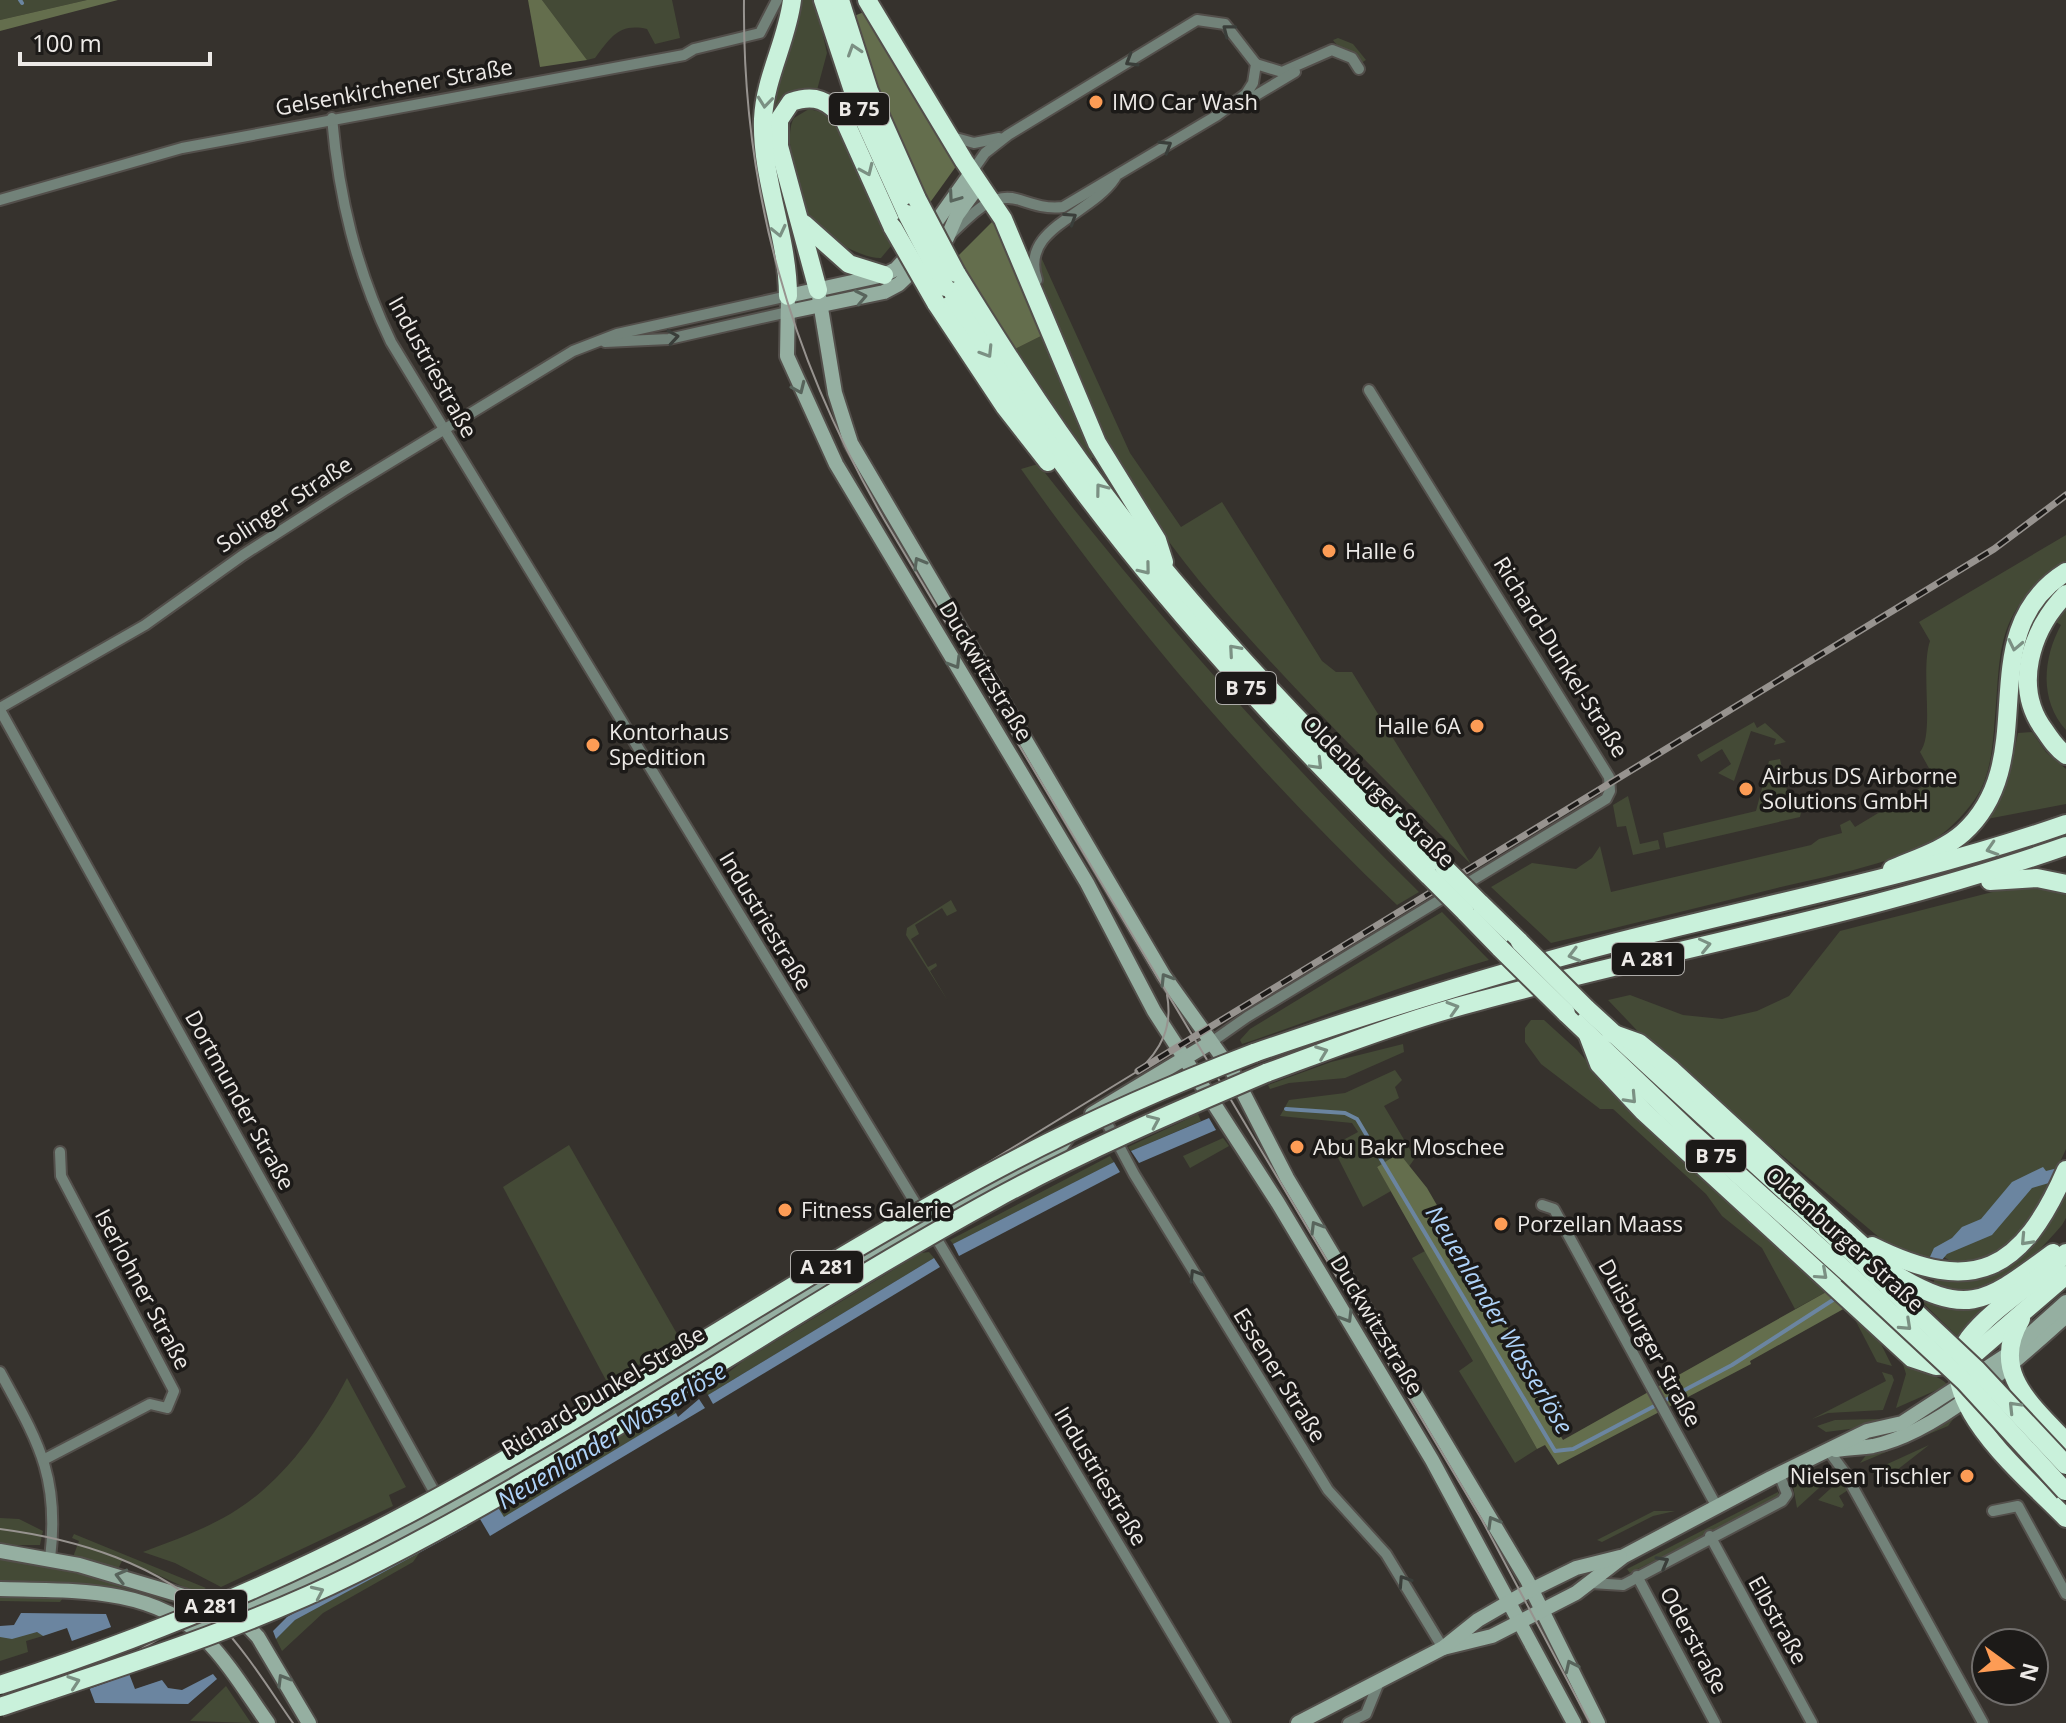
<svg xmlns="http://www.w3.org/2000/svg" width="2066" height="1723" font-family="'Open Sans',sans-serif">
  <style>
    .green { fill: #444a36 }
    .forest { fill: #646e4d }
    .water { fill: #6b85a0 }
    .pier { fill: #36322d }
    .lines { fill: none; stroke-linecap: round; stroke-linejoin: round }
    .stream { stroke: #6b85a0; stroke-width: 4 }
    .street-casing { stroke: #534f4b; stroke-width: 14 }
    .secondary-casing { stroke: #534f4b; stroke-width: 18 }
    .highway-casing { stroke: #534f4b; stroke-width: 22 }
    .street { stroke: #728279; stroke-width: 10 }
    .secondary { stroke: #95afa1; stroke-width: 14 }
    .highway { stroke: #c9f1db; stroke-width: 18 }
    .tram { stroke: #97938f; stroke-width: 2 }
    .rail-casing { stroke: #97938f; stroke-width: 7 }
    .rail { stroke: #1c1a18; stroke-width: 4; stroke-dasharray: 12; stroke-linecap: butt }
    .highway-bridge-casing { stroke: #534f4b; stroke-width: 22; stroke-linecap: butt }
    .highway-bridge { stroke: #c9f1db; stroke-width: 18 }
    .oneway { stroke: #3a3e3a }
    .oneway2 { stroke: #7b9083 }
    .oneway3 { stroke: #58645c }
    .poi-dot { fill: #fd9c55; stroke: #1c1a18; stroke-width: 3 }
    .labels { text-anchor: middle; stroke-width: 7; stroke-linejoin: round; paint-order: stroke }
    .shield { fill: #1c1a18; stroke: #aeaca9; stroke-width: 2 }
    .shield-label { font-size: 20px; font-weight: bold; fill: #edeae7 }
    .street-label { font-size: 22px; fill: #edeae7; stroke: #1c1a18 }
    .poi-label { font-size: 22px; fill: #edeae7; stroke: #1c1a18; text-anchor: start }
    .water-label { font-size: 24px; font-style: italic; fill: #afd3f9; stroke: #1c1a18 }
  </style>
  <rect width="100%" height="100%" fill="#36322d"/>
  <g class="green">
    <path d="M0,0H87L0,20Z"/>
    <path d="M542,0H672L680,38L655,44L647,29C619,23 611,37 595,58L587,60Z"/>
    <path d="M799,0H815L827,53L817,90C802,91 788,92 778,105C760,130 797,228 805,258L802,259C789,208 764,156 771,102C776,67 793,35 799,0Z"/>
    <path d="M1338,38L1353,44L1366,60L1361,63C1353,51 1339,50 1333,40Z"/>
    <path d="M809,109L829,114L837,126L891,246L881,258C862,259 822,236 811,220C799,202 782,137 794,118Z"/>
    <path d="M1041,257L1130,453L1181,527L1222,502L1322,661L1336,672H1352L1471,864C1398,794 1327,723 1258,648C1206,591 1153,529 1117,459C1100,427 1088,392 1073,359C1060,328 1037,291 1041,257Z"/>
    <path d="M1043,335L1070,404L1096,455L1091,459L1015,349Z"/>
    <path d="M1038,464C1158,617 1280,755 1419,892L1397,905C1257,772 1132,627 1021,469Z"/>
    <path d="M2066,535V562C1991,612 2002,651 1994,730C1992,751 1990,770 1981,789C1970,810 1943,838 1921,847C1877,867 1827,876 1781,887C1704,906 1628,925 1551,943L1491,887L1532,863L1576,869L1592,858L1600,846L1611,892L1811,845L1819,839L1842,833L1840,825L1850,820L1855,827L1935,779L1920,752C1935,734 1920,670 1930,641L1919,622Z"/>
    <path d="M2066,605V730C2039,700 2043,658 2061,625L2053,620Z"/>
    <path d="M1754,722L1757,728L1765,723L1786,742L1774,745L1776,739L1751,731L1734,781L1718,773L1731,764L1722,749L1701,762L1697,755Z"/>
    <path d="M2032,732L2046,752L2066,769V804L1987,819L2009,777L2018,733Z"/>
    <path d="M1780,759L1788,795L1781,797L1783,810L1802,807L1800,817L1666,848L1663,833L1756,811L1769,761Z"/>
    <path d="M1628,796L1640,844L1658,840L1660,849L1633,855L1626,826L1617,827L1613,805Z"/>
    <path d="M2008,888H2047L2066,894V1149L2034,1218L2005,1247L1985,1257L1954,1263L1944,1257L1941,1261L1894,1250L1649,1043L1608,1000L1630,995L1683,1015L1722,1019L1757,1011L1789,996L1840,931Z"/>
    <path d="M951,900L957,911L947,916L942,908L915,925L919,934L911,939L928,967L936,963L937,966L930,971L948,1001L906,935L907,928Z"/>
    <path d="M1442,912L1489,960C1405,984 1325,1016 1242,1044L1240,1040L1250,1029Z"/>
    <path d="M1531,1020H1544L1577,1050L1619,1098L1828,1291L1795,1309L1762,1248L1722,1216L1706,1194L1613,1109H1600L1541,1064L1525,1042V1028Z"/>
    <path d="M1403,1044L1404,1052L1345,1078L1289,1083L1270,1089L1268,1085L1331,1062Z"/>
    <path d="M1395,1070L1402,1080L1395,1087L1399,1098L1384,1106L1415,1158L1408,1168L1399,1153L1377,1167L1391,1191L1363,1207L1332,1146L1358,1132L1352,1123L1280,1116L1289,1100L1345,1093Z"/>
    <path d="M1198,1114L1201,1121L1131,1151L1128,1147Z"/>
    <path d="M1223,1138L1229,1146L1190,1168L1183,1156Z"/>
    <path d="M569,1145L680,1339L608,1384L503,1187Z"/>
    <path d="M1110,1156L1114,1162L953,1244L950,1240Z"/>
    <path d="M2066,1188V1218L2062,1225C2038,1253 2003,1290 1964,1293C1954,1293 1942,1289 1932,1287L1935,1277C2015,1257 2026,1265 2066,1188Z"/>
    <path d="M1425,1251L1537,1449L1515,1463L1459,1371L1473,1361L1412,1258Z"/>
    <path d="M929,1252L934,1258L708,1395L705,1391L743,1361L921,1253Z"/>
    <path d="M1922,1297H1998L1959,1338L1920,1300Z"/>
    <path d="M1850,1310L1877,1336L1892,1366L1877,1362Z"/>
    <path d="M1902,1361C1916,1374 1936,1372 1948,1385L1896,1408L1906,1374Z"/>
    <path d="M1882,1372L1892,1375L1894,1380L1883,1410L1828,1413L1812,1419L1886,1381Z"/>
    <path d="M347,1378L406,1487L389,1495L393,1506L221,1587L175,1563L143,1552C175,1540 209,1528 238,1509C285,1479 322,1426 347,1378Z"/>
    <path d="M670,1405L676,1413L504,1518L498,1508Z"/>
    <path d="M1952,1413L1954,1418L1948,1426L1860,1463L1867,1454Z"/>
    <path d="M1879,1419L1873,1426L1826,1432L1817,1426L1835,1420Z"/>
    <path d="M1929,1445L1888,1477L1880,1488L1872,1471Z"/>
    <path d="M1827,1472L1831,1477L1797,1508L1793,1486Z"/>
    <path d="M1841,1479L1848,1490L1839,1496L1844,1505L1842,1508L1818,1500Z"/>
    <path d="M1778,1492L1780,1497L1630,1573L1627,1569Z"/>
    <path d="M1654,1511H1675L1653,1516L1602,1542L1597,1540Z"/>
    <path d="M0,1518L19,1519L43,1531L40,1545H0Z"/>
    <path d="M74,1534L206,1588L197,1593L123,1559L118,1569L73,1557L79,1541L72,1538Z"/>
    <path d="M420,1552L413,1562L323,1613L282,1651L276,1639L295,1620Z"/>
    <path d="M0,1558L97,1577L172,1599L170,1602L112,1587L0,1583Z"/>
    <path d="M0,1596L63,1598L60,1602L0,1601Z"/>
    <path d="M37,1632L43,1636L26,1641L28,1652L0,1661V1637Z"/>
    <path d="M226,1686L251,1723L190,1721Z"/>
  </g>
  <g class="forest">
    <path d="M87,0H118L0,31V20Z"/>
    <path d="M528,0H542L587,60L540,67Z"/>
    <path d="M864,12L957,165L929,204C900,142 874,81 854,16Z"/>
    <path d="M996,218L1043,335L1015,349L957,257Z"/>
    <path d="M1399,1153L1427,1188L1537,1378L1530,1383L1563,1440L1828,1291L1847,1307L1750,1361L1751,1364L1558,1465L1545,1445L1537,1449L1377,1167Z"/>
  </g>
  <g class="water">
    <path d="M1209,1118L1216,1130L1139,1163L1131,1151Z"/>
    <path d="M1114,1162L1120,1172L959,1256L953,1244Z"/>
    <path d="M2066,1166V1178L2032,1188L1992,1235L1947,1254L1941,1261L1929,1259L1934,1248L1952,1238L1962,1227L1981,1219L2012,1182L2043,1167L2046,1171Z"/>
    <path d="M934,1258L940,1267L713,1404L708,1395Z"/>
    <path d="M699,1399L705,1408L490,1536L480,1519L476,1521L472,1513L494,1501L504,1517L676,1413L678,1417Z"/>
    <path d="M463,1519L467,1527L295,1620L276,1639L273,1631L287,1617Z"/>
    <path d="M21,1613L106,1614L135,1689L162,1680L168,1688L182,1690L213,1674L217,1679L188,1704L95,1703L67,1628L43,1636L37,1632L12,1639L0,1637V1626L14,1625Z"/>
  </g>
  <path class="pier" d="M114,1626L133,1673L86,1690L69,1642Z"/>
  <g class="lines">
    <g class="stream">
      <path d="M20,0L22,3"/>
      <path d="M1286,1109L1345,1113L1357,1119L1555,1451L1573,1449L1732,1365L1836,1298"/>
    </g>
    <defs>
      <g id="street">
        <path d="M1256,64L1282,72L1332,50L1352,58L1359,69"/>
        <path d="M1243,103L1295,72"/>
        <path d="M332,118C339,198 356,269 391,342L922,1214"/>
        <path d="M952,137L974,143L999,138"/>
        <path d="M0,200L182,148L684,55L694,49L760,33L777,0"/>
        <path d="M950,235C970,217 990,190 1020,200C1035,205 1047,209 1063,207L1216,116L1246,94L1253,83L1256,64L1225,24L1197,20L1008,135L985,153L971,173"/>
        <path d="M1037,280C1019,228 1090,216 1115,178"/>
        <path d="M605,342L669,339L788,312"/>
        <path d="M0,708L145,625L243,555L343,491L573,351L617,334L788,296"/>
        <path d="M0,710L440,1502"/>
        <path d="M1210,1043L1247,1017L1606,799L1610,791L1609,777L1369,390"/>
        <path d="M1101,1112L1134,1174L1328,1490L1386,1554L1443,1648"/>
        <path d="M1542,1205L1554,1209L1717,1507"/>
        <path d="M932,1231L1225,1723"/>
        <path d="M0,1372C38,1442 60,1476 50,1559"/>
        <path d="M1828,1450L1845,1473L1983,1723"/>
        <path d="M45,1459L150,1404L167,1408L174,1391L61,1176L60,1152"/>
        <path d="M1993,1511L2018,1506L2066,1594"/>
        <path d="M1710,1536L1812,1723"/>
        <path d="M1637,1576L1715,1723"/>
        <path d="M1591,1583L1623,1585L1782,1501L1787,1494L1779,1474"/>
        <path d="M1348,1723L1366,1714L1379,1682"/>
      </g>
      <g id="secondary">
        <path d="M929,232L971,173"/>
        <path d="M915,248L896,269L884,275L788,296L787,356L836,464L1087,883L1154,1011L1278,1203L1432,1460L1574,1723"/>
        <path d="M818,290L835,393L851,443L1164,976L1232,1071L1287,1178L1527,1580L1598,1723"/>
        <path d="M788,312L884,292L899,284L947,238L957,215L979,185"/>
        <path d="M1092,1114L1210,1043"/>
        <path d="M1836,1450C1848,1448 1861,1448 1873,1446C1938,1433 2017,1360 2066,1316"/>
        <path d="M0,1551L79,1565L217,1606"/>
        <path d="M0,1589C70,1591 152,1586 205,1639C229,1663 248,1695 268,1723"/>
        <path d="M239,1617L258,1637L309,1723"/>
        <path d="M192,1627L331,1569L444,1511L975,1195L1058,1150L1070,1133"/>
        <path d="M1443,1648L1492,1636L1576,1593L1624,1556L1771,1478L1867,1431L1902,1423L2008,1354L2066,1302"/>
        <path d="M1298,1723L1443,1648L1478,1620L1523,1594L1576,1568L1620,1557"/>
      </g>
      <g id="highway">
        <path d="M823,0L858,106L907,214"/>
        <path d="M840,0L869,91L917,199"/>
        <path d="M867,0L964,161L1003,219L1097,443L1157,540L1164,562"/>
        <path d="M804,224L849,264L884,275"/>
        <path d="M956,273C1009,359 1064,444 1127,524C1224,646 1333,757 1444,867"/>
        <path d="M945,287C987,353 1030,420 1077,483C1182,625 1304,752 1429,876"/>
        <path d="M818,290L779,146V120L791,102C815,94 828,100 844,119L893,228"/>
        <path d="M788,296C788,236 761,179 763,119C765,77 787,41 792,0"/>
        <path d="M936,303L1005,407L1048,462"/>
        <path d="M2066,594C2031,629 2012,688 2045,731C2051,740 2057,749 2066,755"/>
        <path d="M1892,869C1915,859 1944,850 1963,833C2045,759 1968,633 2066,572"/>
        <path d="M1990,881L2037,878L2066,884"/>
        <path d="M1480,903L1520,942"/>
        <path d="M1465,912L1500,948"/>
        <path d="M1586,1008L1860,1260"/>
        <path d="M1566,1013L1692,1133L1848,1273"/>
        <path d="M1611,1033L1639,1043L1672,1070L1891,1272C1968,1319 1985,1303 2053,1253"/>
        <path d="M1588,1035L1599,1064L1643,1111L1912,1358L1936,1366L1963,1364L2066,1275"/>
        <path d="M1254,1053C1385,1008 1515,967 1649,934C1789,899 1929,872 2066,824"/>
        <path d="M1266,1073C1337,1047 1406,1020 1479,1001C1675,948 1875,913 2066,846"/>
        <path d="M1872,1246C1975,1297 2022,1271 2066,1170"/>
        <path d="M2066,1253C2036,1284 1996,1304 1969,1338C1924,1396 2030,1480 2066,1518"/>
        <path d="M2021,1319C1989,1372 2032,1405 2066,1442"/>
      </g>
    </defs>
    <use href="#street" class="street-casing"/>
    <use href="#secondary" class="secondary-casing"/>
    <use href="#highway" class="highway-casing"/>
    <use href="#street" class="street"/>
    <use href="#secondary" class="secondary"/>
    <use href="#highway" class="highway"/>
    <g class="tram">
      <path d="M744,0C742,190 790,357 885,521L1482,1520L1590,1723"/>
      <path d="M0,1529C76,1539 161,1564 216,1620C246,1651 269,1689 293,1723"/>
      <path d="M116,1663L207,1612L405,1519L1138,1071C1161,1050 1173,1027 1167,995"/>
    </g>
    <defs>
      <path id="rail" d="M1138,1071L1994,549L2066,495"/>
    </defs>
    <use href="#rail" class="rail-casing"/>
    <use href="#rail" class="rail"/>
    <defs>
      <g id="highway-bridge">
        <path d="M917,199L956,273"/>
        <path d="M907,214L945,287"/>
        <path d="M893,228L936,303"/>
        <path d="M1444,867L1480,903"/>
        <path d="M1429,876L1465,912"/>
        <path d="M1520,942L1586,1008"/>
        <path d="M1500,948L1566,1013"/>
        <path d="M1860,1260L1976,1369L2066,1465"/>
        <path d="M1848,1273L1965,1382L2065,1491"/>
        <path d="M0,1685C143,1639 284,1581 417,1509C610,1405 791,1280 984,1176C1071,1129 1162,1088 1254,1053"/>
        <path d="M0,1707C119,1667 241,1630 354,1574C576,1464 777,1318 995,1199C1083,1151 1174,1112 1266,1073"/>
      </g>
    </defs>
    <use href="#highway-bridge" class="highway-bridge-casing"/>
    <use href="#highway-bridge" class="highway-bridge"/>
  </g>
  <defs><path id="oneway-chevron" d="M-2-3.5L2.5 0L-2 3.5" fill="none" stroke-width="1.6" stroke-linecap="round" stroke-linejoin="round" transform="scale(2)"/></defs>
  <g class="oneway">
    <use href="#oneway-chevron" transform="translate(1228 30) rotate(-142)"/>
    <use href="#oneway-chevron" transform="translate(1131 61) rotate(149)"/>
    <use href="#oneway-chevron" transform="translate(1166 146) rotate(-31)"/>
    <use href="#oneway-chevron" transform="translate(1071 218) rotate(-33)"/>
    <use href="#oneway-chevron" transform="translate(673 337) rotate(-9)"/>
    <use href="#oneway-chevron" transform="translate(1195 1275) rotate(-122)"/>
    <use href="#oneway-chevron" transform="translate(1663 1562) rotate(-29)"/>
    <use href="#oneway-chevron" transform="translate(1404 1581) rotate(-123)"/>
  </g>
  <g class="oneway2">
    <use href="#oneway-chevron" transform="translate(854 50) rotate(-108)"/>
    <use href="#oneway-chevron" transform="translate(765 102) rotate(96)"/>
    <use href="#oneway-chevron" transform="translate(867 170) rotate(66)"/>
    <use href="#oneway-chevron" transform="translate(779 231) rotate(77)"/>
    <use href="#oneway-chevron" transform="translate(987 352) rotate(58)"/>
    <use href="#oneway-chevron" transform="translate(1101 489) rotate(-127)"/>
    <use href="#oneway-chevron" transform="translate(1145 569) rotate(51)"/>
    <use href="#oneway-chevron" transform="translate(2015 645) rotate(102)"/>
    <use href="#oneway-chevron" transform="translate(1234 650) rotate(-131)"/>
    <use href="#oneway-chevron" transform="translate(1317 764) rotate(46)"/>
    <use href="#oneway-chevron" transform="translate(1992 849) rotate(163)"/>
    <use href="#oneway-chevron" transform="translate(1705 945) rotate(-13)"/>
    <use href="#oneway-chevron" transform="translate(1574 955) rotate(165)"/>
    <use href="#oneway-chevron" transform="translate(1453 1008) rotate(-17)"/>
    <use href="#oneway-chevron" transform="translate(1322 1052) rotate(-21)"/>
    <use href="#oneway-chevron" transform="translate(1631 1098) rotate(47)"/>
    <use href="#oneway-chevron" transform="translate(1154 1121) rotate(-24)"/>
    <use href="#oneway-chevron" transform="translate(2026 1240) rotate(133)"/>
    <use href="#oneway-chevron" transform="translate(1822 1274) rotate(42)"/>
    <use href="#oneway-chevron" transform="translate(1906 1325) rotate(43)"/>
    <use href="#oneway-chevron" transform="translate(2014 1407) rotate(-134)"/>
    <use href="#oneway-chevron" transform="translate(318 1592) rotate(-25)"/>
    <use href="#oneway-chevron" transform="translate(74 1682) rotate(-19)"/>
  </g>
  <g class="oneway3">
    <use href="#oneway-chevron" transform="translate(954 197) rotate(125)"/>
    <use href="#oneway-chevron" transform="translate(861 297) rotate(-12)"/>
    <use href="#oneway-chevron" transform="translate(799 388) rotate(66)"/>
    <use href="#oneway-chevron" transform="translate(919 563) rotate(-120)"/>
    <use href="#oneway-chevron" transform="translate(955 663) rotate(59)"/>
    <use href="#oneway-chevron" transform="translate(1166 979) rotate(-122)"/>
    <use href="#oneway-chevron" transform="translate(1316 1227) rotate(-121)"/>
    <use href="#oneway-chevron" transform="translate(1347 1317) rotate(59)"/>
    <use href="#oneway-chevron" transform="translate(1493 1522) rotate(-120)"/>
    <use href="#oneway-chevron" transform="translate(121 1576) rotate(-165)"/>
    <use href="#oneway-chevron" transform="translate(1571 1666) rotate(-115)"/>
    <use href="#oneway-chevron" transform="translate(283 1680) rotate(-121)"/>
  </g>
  <g class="poi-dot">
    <circle cx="1096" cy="102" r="8"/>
    <circle cx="1329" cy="551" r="8"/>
    <circle cx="1477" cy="726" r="8"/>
    <circle cx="593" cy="745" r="8"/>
    <circle cx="1746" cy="789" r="8"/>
    <circle cx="1297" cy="1147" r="8"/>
    <circle cx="785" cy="1210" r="8"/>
    <circle cx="1501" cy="1224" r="8"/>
    <circle cx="1967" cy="1476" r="8"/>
  </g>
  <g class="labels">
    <g class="shield">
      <rect x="829" y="93" width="60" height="32" rx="6"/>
      <rect x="1216" y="672" width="60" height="32" rx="6"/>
      <rect x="1612" y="943" width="72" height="32" rx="6"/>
      <rect x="1686" y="1140" width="60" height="32" rx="6"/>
      <rect x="791" y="1251" width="72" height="32" rx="6"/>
      <rect x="175" y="1590" width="72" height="32" rx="6"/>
    </g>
    <g class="shield-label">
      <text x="859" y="116">B 75</text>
      <text x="1246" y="695">B 75</text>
      <text x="1648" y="966">A 281</text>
      <text x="1716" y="1163">B 75</text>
      <text x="827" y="1274">A 281</text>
      <text x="211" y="1613">A 281</text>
    </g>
    <g class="street-label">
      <text transform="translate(394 87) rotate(-10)" y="8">Gelsenkirchener Straße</text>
      <text transform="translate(433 367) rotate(61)" y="8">Industriestraße</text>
      <text transform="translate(284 504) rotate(-33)" y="8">Solinger Straße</text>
      <text transform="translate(1561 657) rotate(58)" y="8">Richard-Dunkel-Straße</text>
      <text transform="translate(986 671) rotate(59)" y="8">Duckwitzstraße</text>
      <text transform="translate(1379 791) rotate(45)" y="8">Oldenburger Straße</text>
      <text transform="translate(766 921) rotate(59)" y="8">Industriestraße</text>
      <text transform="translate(240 1100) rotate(61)" y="8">Dortmunder Straße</text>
      <text transform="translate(1845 1239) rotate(42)" y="8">Oldenburger Straße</text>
      <text transform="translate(143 1289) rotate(62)" y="8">Iserlohner Straße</text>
      <text transform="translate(1377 1325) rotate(59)" y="8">Duckwitzstraße</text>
      <text transform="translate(1650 1343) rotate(61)" y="8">Duisburger Straße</text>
      <text transform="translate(1280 1375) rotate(58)" y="8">Essener Straße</text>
      <text transform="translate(603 1391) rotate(-31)" y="8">Richard-Dunkel-Straße</text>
      <text transform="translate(1101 1476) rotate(59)" y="8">Industriestraße</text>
      <text transform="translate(1778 1620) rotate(61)" y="8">Elbstraße</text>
      <text transform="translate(1694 1640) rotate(62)" y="8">Oderstraße</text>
    </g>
    <g class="poi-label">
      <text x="1112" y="110">IMO Car Wash</text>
      <text x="1345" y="559">Halle 6</text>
      <text x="1461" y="734" text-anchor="end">Halle 6A</text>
      <text x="609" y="740">Kontorhaus<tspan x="609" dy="25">Spedition</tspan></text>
      <text x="1762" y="784">Airbus DS Airborne<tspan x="1762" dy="25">Solutions GmbH</tspan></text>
      <text x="1313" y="1155">Abu Bakr Moschee</text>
      <text x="801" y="1218">Fitness Galerie</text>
      <text x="1517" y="1232">Porzellan Maass</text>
      <text x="1951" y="1484" text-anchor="end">Nielsen Tischler</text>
    </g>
    <g class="water-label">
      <text transform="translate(1499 1320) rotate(59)" y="8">Neuenlander Wasserlöse</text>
      <text transform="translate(612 1436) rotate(-31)" y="8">Neuenlander Wasserlöse</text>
    </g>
  </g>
  <g transform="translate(2010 1667) rotate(105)"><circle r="38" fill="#1c1a18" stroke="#706d6b" stroke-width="2"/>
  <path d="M0-6L14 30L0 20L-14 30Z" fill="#fd9c55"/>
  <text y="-12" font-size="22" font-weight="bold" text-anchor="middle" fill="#edeae7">N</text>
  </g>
  <path d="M20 52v12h190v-12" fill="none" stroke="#edeae7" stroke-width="4"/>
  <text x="32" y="52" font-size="24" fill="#edeae7" stroke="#1c1a18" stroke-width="6" paint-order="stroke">100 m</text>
</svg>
